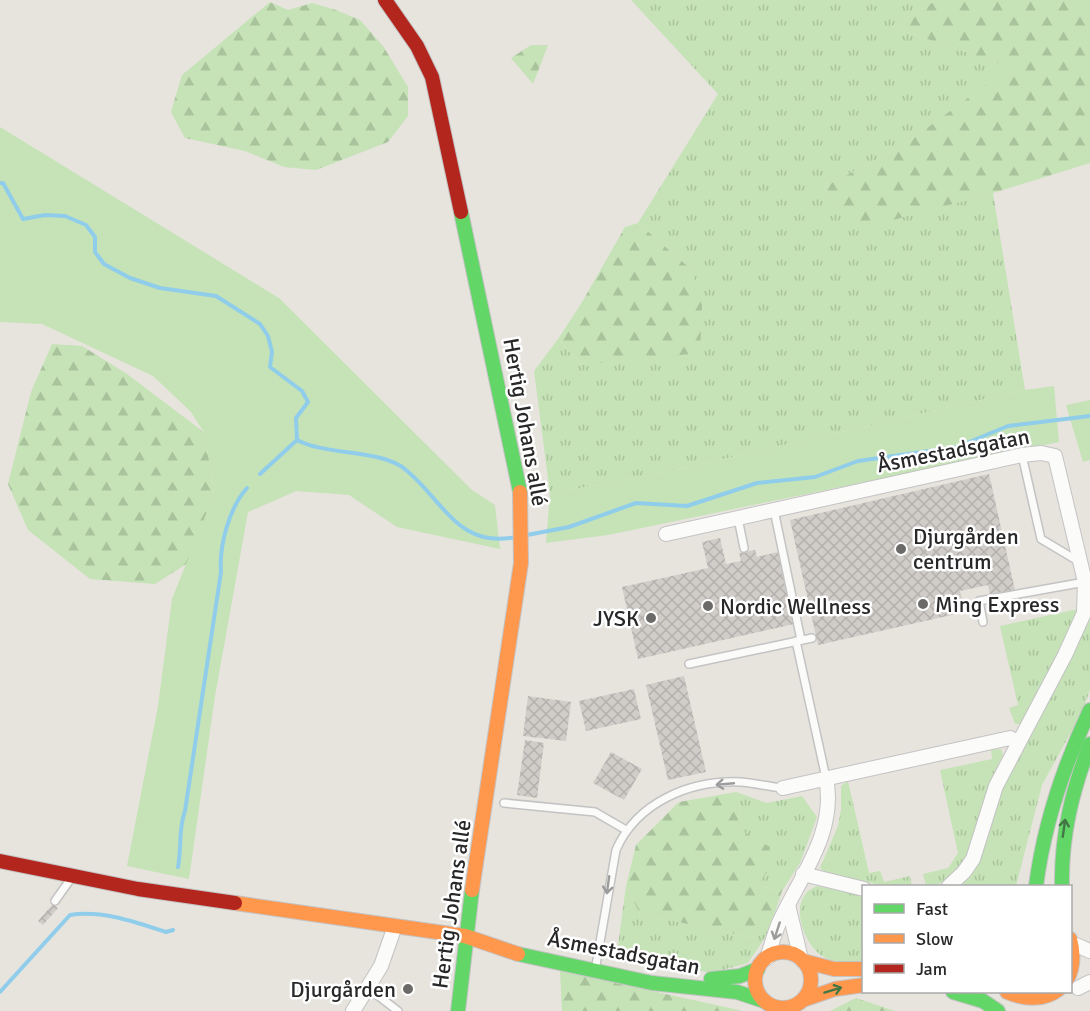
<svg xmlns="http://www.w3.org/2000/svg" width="1090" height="1011" font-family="Signika,sans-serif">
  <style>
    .grass { fill: url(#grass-tufts) }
    .forest { fill: url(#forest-firs) }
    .park { fill: #c5e3b6 }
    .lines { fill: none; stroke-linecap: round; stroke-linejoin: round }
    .stream { stroke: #90cdeb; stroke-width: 4 }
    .building { fill: url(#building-cross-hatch) }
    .lane-casing { stroke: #c4c3c4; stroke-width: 10 }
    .street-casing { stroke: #c4c3c4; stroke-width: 16 }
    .fast-casing { stroke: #c4c3c4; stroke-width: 16 }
    .slow-casing { stroke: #c4c3c4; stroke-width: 16 }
    .jam-casing { stroke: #c4c3c4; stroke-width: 16 }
    .lane { stroke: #fbfbfa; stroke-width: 7 }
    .street { stroke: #fbfbfa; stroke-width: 14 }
    .fast { stroke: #63d668; stroke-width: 14 }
    .slow { stroke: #ff974d; stroke-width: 14 }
    .jam { stroke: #b3261e; stroke-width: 14 }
    .oneway { stroke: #9c9c9c }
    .oneway2 { stroke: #437645 }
    .poi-dot { fill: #6b6a68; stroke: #fff; stroke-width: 2 }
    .labels { text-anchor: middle; stroke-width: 5; stroke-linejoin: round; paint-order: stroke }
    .street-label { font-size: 22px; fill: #282828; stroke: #fff }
    .poi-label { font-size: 22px; fill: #282828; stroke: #fff; text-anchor: start }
  </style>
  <defs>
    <pattern id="grass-tufts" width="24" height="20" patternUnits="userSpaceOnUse" patternTransform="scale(1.5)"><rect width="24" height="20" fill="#c5e3b6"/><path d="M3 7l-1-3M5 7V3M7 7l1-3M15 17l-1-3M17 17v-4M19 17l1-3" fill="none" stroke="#a9c39c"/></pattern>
    <pattern id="forest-firs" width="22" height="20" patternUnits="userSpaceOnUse" patternTransform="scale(1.5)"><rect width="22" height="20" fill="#c5e3b6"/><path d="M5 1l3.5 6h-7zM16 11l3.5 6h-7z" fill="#a9c39c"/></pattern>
    <pattern id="building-cross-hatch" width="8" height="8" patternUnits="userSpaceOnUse" patternTransform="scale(1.5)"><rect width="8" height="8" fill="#d0cdc9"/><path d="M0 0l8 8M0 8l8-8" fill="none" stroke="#b3b0ad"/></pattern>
  </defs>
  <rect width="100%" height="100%" fill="#e7e4de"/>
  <g class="grass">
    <path d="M631,0H937L892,27L1011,67L904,145L824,187L856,229L993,193L1025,390L675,470L550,494L534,371L558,339L582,365L692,270L638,223L718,94Z"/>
    <path d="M1078,609L1063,646L1020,724H1015L1009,708L1018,705L1000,626Z"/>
    <path d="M1090,620V690L1082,712L1042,785L1016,886H960C988,862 992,814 1006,780Z"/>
    <path d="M1001,749L1003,755C994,772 987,789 981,808C972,837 965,886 926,886L923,874L948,868L958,853L940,770L992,759L991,750Z"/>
    <path d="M848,781L869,873L880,871L884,882L910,876L912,886H884L826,873L820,868L838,826L841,810V786Z"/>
    <path d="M736,792L767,803L802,796L817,817L800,863L782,891L757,885L737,828L740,807Z"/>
    <path d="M626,886L640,914L750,937L768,933L748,963L711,973L617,953Z"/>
    <path d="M817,886L863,896V962C850,962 834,964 822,956C802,942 787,897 817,886Z"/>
  </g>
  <g class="forest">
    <path d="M937,0H1090V163L993,193L856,230L824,187L904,145L1010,67L892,27Z"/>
    <path d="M270,2L288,10L312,3L336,10L360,20L383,46L408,87V116L388,142L316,170L284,167L245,151L185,138L171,112L182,75Z"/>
    <path d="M531,45H548L533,84L511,58Z"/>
    <path d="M638,223L692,270L702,306L700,353L582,365L558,339L581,304L625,227Z"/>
    <path d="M52,344L82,346L127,374L205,433L214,494L188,563L155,584L90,579L28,530L8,484L31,392Z"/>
    <path d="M736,792L740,807L737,828L770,847L768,871L757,885L782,891L768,933L750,937L640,914L626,886L636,845L679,802Z"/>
    <path d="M560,971L739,1010L741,1011H562Z"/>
    <path d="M856,998L895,1011H830Z"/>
  </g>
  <g class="park">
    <path d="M0,127L279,298L472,490L495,505L500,549L397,527L349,495L296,491L248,512L215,696L189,879L127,866L158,706L172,599L214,494L205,434L191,412L153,376L42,324L0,322Z"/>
    <path d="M1054,386L1059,442L608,535L546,543L550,494L675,470L1025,390Z"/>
    <path d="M1090,400V460L1083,462L1066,405Z"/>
  </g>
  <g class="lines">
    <g class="stream">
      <path d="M0,183H3L23,219L45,215L65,216L86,225L95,237V252L104,264L130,278L160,288L216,296L260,324L268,336L272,352L270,367L302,391L308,402L296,418L297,440C327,456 383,449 406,470C443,500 458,549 516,537"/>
      <path d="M260,474L297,440"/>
      <path d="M527,535L569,527L636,503L687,506L757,483L815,477L858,461L957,447L1008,426L1090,416"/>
      <path d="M178,867C182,847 178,829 185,811L221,572C219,546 229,508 247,488"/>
      <path d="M0,992L70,915C103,910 135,922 166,932L173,930"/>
    </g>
  </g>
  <g class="building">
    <path d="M989,474L1017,599L992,605L988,585L960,591L965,612L818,645L790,520Z"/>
    <path d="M720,538L726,564L741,561L739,553L755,550L757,557L778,552L794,624L638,659L622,587L708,568L702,542Z"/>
    <path d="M684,676L706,772L668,780L646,685Z"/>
    <path d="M634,689L641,719L586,731L579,701Z"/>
    <path d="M528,696L571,702L566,741L523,736Z"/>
    <path d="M525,740L544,743L537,798L517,795Z"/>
    <path d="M611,752L642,769L624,800L593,783Z"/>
    <path d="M53,904L58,908L43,925L38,921Z"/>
  </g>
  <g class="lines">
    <defs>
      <g id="lane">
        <path d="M1022,455L1041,539L1078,561"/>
        <path d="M774,510L801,640"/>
        <path d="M738,518L744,548"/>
        <path d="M983,622L979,601L1085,582"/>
        <path d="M796,641L826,778"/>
        <path d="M689,664L812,638"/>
        <path d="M504,803L595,812L626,830"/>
        <path d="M55,901L72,877"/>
        <path d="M595,971L616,850C637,802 690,780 741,782C755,783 769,787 783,788"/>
        <path d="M368,988L398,1011"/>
      </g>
      <g id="street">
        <path d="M666,534L1022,455L1041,453L1055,456L1085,582L1084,613L1065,655L996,786L973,859L964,872L949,886"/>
        <path d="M783,788L1010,738L1018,742"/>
        <path d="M803,874L864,889"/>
        <path d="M788,905L801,959"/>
        <path d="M1076,945L1090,951"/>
        <path d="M767,958C771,947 774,934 779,923C800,876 837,833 826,778"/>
        <path d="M1078,988L1090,982"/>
        <path d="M353,1011L381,966L395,926"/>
      </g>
      <g id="fast">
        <path d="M461,212L520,492"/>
        <path d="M1036,886C1044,824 1063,767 1090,710"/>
        <path d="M1062,886C1061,836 1072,791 1090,744"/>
        <path d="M518,954L652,983L737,992L764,1001"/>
        <path d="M711,979L740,976L758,969"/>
        <path d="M953,992L983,1001L998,1011"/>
        <path d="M458,1011L472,890"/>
      </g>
      <g id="slow">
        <path d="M472,890L521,563L520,492"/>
        <path d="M235,903L465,936L518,954"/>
        <circle cx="783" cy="980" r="28"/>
        <path d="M803,961L834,969H864"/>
        <path d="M1007,992C1049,1010 1082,984 1070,939"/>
        <path d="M803,1000L835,989L864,985"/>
      </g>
      <g id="jam">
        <path d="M385,0L417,46L432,77L461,212"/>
        <path d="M0,861L138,889L235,903"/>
      </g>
    </defs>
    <use href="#lane" class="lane-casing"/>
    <use href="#street" class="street-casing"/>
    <use href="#fast" class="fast-casing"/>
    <use href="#slow" class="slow-casing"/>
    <use href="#jam" class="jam-casing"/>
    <use href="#lane" class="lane"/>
    <use href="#street" class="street"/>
    <use href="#fast" class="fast"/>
    <use href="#slow" class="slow"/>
    <use href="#jam" class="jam"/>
  </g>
  <defs><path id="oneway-shaft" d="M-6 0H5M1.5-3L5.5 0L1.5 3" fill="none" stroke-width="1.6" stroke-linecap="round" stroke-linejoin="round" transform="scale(1.5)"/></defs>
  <g class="oneway">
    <use href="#oneway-shaft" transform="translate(725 784) rotate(175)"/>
    <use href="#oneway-shaft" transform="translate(608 885) rotate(98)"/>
    <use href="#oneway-shaft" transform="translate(777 931) rotate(108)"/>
  </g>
  <g class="oneway2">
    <use href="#oneway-shaft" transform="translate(1064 828) rotate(-82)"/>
    <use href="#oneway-shaft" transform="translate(833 990) rotate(-17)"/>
  </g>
  <g class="poi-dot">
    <circle cx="901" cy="549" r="6"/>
    <circle cx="923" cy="604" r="6"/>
    <circle cx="708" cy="606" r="6"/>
    <circle cx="651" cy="618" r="6"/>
    <circle cx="408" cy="989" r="6"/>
  </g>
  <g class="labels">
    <g class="street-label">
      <text transform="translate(526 422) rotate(80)" y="8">Hertig Johans allé</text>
      <text transform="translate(953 450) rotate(-11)" y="8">Åsmestadsgatan</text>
      <text transform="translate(451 904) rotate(-82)" y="8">Hertig Johans allé</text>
      <text transform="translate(624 952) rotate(11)" y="8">Åsmestadsgatan</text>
    </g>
    <g class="poi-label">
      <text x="913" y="544">Djurgården<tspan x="913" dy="25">centrum</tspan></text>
      <text x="935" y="612">Ming Express</text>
      <text x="720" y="614">Nordic Wellness</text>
      <text x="639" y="626" text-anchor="end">JYSK</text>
      <text x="396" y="997" text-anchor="end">Djurgården</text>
    </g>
  </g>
  <rect x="862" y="885" width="210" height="108" fill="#ffffff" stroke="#a9a9a9" stroke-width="1.5"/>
  <rect x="874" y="904" width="30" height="9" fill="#63d668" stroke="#a9a9a9" stroke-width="1.5"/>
  <text x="916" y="915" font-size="18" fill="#282828">Fast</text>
  <rect x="874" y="934" width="30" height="9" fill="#ff974d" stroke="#a9a9a9" stroke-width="1.5"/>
  <text x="916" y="945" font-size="18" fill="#282828">Slow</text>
  <rect x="874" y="964" width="30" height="9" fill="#b3261e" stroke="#a9a9a9" stroke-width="1.5"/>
  <text x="916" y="975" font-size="18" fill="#282828">Jam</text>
</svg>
